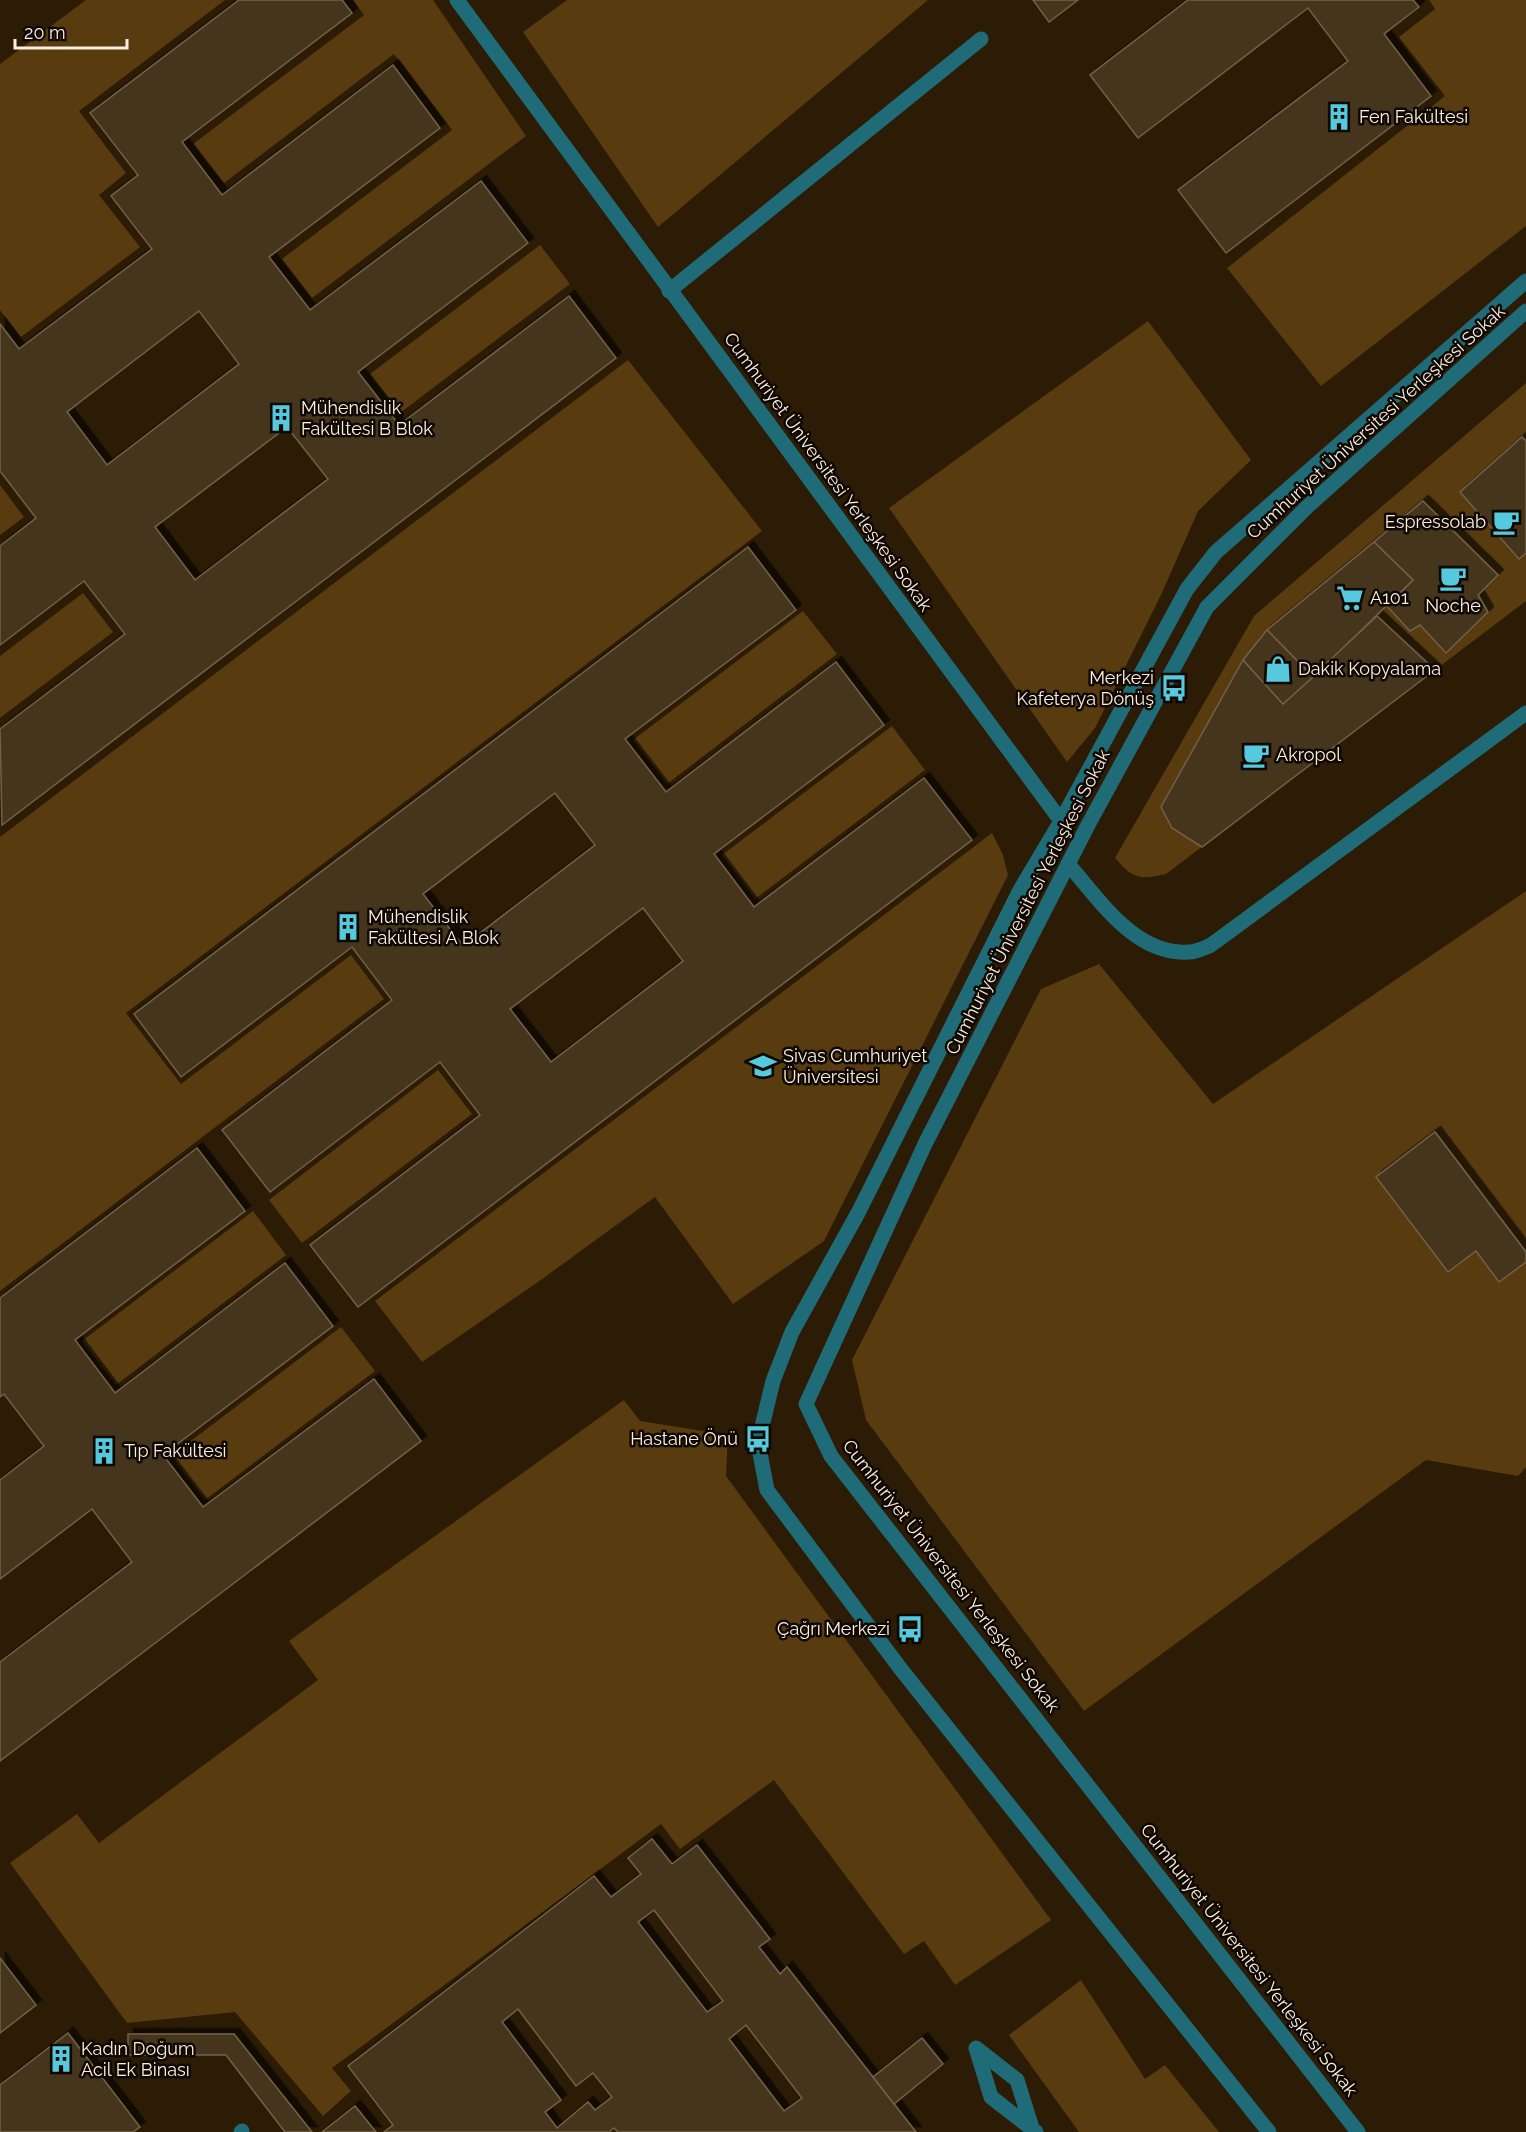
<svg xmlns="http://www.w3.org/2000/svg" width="1526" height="2132" font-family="Raleway,sans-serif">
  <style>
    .green { fill: #583b0f }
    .building { fill: #45341d; stroke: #736047; stroke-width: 1.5; fill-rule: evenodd; filter: url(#shadow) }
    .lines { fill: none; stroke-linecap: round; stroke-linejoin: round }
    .minor { stroke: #206b78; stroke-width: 15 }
    .labels { text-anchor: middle; stroke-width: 5; stroke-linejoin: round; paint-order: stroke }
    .poi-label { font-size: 18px; fill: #fbefe1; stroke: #0f0802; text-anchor: start }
    .street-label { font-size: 18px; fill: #fbefe1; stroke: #0f0802 }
  </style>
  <defs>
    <filter id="shadow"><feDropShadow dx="5.5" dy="-5.5" stdDeviation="0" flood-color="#0009"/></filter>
  </defs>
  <rect width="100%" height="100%" fill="#2c1c05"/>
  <g class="green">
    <path d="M86,0H225L79,111L126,173L99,195L140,247L21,337L0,310V64Z"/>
    <path d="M353,0H433L526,136L312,298L282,259L452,130L394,54L224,183L193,144L364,15Z"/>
    <path d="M567,0H928L658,227L523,32Z"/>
    <path d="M1429,0H1526V226L1321,386L1227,268L1445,96L1399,37L1435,9Z"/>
    <path d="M540,245L570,284L400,413L370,374Z"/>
    <path d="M1148,321L1251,460L1198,511L1161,595L1095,728L1067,762L889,508Z"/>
    <path d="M628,360L762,531L126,1013L181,1084L351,955L384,999L0,1291V837Z"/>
    <path d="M1526,383V601L1166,874C1140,880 1133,879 1115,858L1254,616Z"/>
    <path d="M0,485L24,517L0,535Z"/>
    <path d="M83,593L113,632L0,718V656Z"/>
    <path d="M803,611L837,654L667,784L633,740Z"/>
    <path d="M892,726L925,770L755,899L722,855Z"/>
    <path d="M992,833L1003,855L1008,875L824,1241L733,1304L655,1197L538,1282L422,1362L375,1301Z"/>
    <path d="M1526,891V1467L1518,1476L1426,1460L1084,1711L866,1420L852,1360L1041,989L1099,964L1213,1104Z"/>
    <path d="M438,1070L472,1114L302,1243L269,1200Z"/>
    <path d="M253,1211L286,1255L116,1385L82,1341Z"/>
    <path d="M341,1327L375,1371L205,1500L171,1456Z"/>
    <path d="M624,1400L640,1421L728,1435L726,1476L1051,1920L955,1985L924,1941L904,1954L774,1780L680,1849L661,1824L354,2052L332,2068L351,2091L323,2116L235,2012L127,2023L10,1863L77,1814L99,1843L318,1680L289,1641Z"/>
    <path d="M1081,1980L1145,2079L1165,2065L1219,2132H1079L1009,2035Z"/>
  </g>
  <g class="building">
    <path d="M239,0H342L352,13L182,142L222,195L393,65L440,128L269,257L310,310L481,181L528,243L358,372L399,425L569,296L616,358L2,825L0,729L125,634L84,581L0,645V546L36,518L0,471V324L19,349L152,249L111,196L138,175L90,113ZM199,311L239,364L107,465L67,412ZM287,427L328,479L195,580L155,527Z"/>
    <path d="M1033,0H1078L1049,22Z"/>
    <path d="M1188,0H1413L1419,7L1384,34L1431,96L1226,253L1178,190L1348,61L1308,8L1138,138L1090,75Z"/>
    <path d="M1522,437L1526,441V553L1519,559L1460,492Z"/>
    <path d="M1423,501L1498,575L1478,595L1488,612L1446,653L1420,625L1410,631L1387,606L1413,580L1374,542Z"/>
    <path d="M1374,542L1413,580L1313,677L1267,630Z"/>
    <path d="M748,547L796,610L625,739L666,792L836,662L884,725L714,854L754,907L924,778L972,840L358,1307L310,1245L480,1115L440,1062L270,1192L222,1130L392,1000L352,947L181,1077L134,1014ZM555,793L595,845L463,946L423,894ZM643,908L683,961L551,1062L510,1009Z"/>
    <path d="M1377,616L1435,670L1202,847L1172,828L1161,807L1243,660L1283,704Z"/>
    <path d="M1267,630L1313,677L1283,704L1243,660Z"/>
    <path d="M1435,1132L1526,1252V1262L1499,1282L1476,1251L1448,1272L1376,1177Z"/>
    <path d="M197,1148L245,1211L75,1340L115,1393L285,1263L333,1326L163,1455L203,1507L374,1379L421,1441L0,1761V1662L132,1562L92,1509L0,1579V1480L44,1446L4,1394L0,1397V1298Z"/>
    <path d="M652,1839L672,1864L697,1845L770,1939L759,1947L780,1974L787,1967L916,2132H618L614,2128L609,2132H384L393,2125L348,2066L594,1876L611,1897L641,1874L628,1858ZM654,1910L723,2001L707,2012L638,1922ZM518,2009L576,2086L593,2073L612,2097L595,2110L588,2102L557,2128L545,2112L561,2100L502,2022ZM746,2025L802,2098L784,2111L729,2039Z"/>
    <path d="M0,1958L36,2005L0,2033Z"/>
    <path d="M68,2033L140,2127L133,2132H0V2085Z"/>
    <path d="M128,2034H234L312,2132H285L226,2055H128Z"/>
    <path d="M922,2038L943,2064L894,2104L873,2077Z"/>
    <path d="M355,2106L376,2132H322Z"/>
  </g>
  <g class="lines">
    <g class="minor">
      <path d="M457,0L1061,821"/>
      <path d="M669,291L981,39"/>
      <path d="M1068,864C1099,899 1135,956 1189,952C1196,952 1204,948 1211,945L1526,713"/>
      <path d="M1032,2128L1017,2080L976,2048L991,2097L1036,2132"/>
      <path d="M241,2132L242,2131"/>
      <path d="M1269,2132L900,1668L767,1490L758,1443L773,1381L792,1332L858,1213L1020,890L1061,821L1187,589L1216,552L1526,281"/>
      <path d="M1358,2132L831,1456L806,1404L925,1144L1088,825L1207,607L1308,506L1526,311"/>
    </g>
  </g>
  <defs>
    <symbol id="building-bare" viewBox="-9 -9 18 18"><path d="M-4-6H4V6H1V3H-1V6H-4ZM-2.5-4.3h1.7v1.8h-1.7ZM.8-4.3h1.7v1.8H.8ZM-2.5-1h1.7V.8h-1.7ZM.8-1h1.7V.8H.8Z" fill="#55cadf" stroke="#0f0802" stroke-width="2.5" paint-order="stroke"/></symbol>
    <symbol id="cafe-bare" viewBox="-9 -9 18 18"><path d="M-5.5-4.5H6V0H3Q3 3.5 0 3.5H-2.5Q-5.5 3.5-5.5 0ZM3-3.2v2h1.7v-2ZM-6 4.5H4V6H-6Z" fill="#55cadf" stroke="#0f0802" stroke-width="2.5" paint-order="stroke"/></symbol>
    <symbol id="supermarket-bare" viewBox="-9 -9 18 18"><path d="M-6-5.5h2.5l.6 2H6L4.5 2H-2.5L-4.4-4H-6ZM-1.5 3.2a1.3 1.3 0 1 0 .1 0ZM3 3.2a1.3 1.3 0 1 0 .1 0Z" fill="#55cadf" stroke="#0f0802" stroke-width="2.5" paint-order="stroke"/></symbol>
    <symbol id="shop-bare" viewBox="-9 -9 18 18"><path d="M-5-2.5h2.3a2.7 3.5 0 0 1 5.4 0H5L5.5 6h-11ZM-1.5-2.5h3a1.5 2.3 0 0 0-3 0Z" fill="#55cadf" stroke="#0f0802" stroke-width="2.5" paint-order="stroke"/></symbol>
    <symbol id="bus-bare" viewBox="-9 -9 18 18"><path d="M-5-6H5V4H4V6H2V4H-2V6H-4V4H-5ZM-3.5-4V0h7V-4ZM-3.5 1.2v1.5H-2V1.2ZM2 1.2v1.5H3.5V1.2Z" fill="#55cadf" stroke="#0f0802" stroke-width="2.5" paint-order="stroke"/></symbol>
    <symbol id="university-bare" viewBox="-9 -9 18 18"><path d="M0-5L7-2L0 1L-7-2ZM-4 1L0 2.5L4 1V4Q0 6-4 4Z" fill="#55cadf" stroke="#0f0802" stroke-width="2.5" paint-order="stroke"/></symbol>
  </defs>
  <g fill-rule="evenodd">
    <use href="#building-bare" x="1320" y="98" width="38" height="38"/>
    <use href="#building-bare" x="262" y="399" width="38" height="38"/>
    <use href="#cafe-bare" x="1487" y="503" width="38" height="38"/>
    <use href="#cafe-bare" x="1434" y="559" width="38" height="38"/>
    <use href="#supermarket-bare" x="1331" y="579" width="38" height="38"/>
    <use href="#shop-bare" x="1259" y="650" width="38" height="38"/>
    <use href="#bus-bare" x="1155" y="669" width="38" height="38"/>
    <use href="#cafe-bare" x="1237" y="736" width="38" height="38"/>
    <use href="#building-bare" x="329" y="908" width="38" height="38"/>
    <use href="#university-bare" x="744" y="1047" width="38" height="38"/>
    <use href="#bus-bare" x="739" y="1420" width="38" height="38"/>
    <use href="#building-bare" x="85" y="1432" width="38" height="38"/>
    <use href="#bus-bare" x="891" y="1610" width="38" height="38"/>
    <use href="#building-bare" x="42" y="2040" width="38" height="38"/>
  </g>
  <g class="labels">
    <g class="poi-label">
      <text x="1359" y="123">Fen Fakültesi</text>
      <text x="301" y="414">Mühendislik<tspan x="301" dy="21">Fakültesi B Blok</tspan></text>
      <text x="1486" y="528" text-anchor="end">Espressolab</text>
      <text x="1370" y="604">A101</text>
      <text x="1453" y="612" text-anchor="middle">Noche</text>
      <text x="1298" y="675">Dakik Kopyalama</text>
      <text x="1154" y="684" text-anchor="end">Merkezi<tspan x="1154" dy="21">Kafeterya Dönüş</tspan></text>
      <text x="1276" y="761">Akropol</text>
      <text x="368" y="923">Mühendislik<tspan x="368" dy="21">Fakültesi A Blok</tspan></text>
      <text x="783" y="1062">Sivas Cumhuriyet<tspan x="783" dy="21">Üniversitesi</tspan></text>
      <text x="738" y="1445" text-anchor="end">Hastane Önü</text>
      <text x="124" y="1457">Tıp Fakültesi</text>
      <text x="890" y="1635" text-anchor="end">Çağrı Merkezi</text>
      <text x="81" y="2055">Kadın Doğum<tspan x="81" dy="21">Acil Ek Binası</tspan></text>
    </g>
    <g class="street-label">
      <text transform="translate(1376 422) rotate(-42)" y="6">Cumhuriyet Üniversitesi Yerleşkesi Sokak</text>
      <text transform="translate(828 472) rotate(54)" y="6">Cumhuriyet Üniversitesi Yerleşkesi Sokak</text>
      <text transform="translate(1028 902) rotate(-63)" y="6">Cumhuriyet Üniversitesi Yerleşkesi Sokak</text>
      <text transform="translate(951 1576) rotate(52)" y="6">Cumhuriyet Üniversitesi Yerleşkesi Sokak</text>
      <text transform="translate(1249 1960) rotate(52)" y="6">Cumhuriyet Üniversitesi Yerleşkesi Sokak</text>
    </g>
  </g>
  <path d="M15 39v9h112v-9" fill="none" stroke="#fbefe1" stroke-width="3"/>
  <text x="24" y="39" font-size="18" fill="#fbefe1" stroke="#0f0802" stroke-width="4.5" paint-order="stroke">20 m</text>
</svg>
